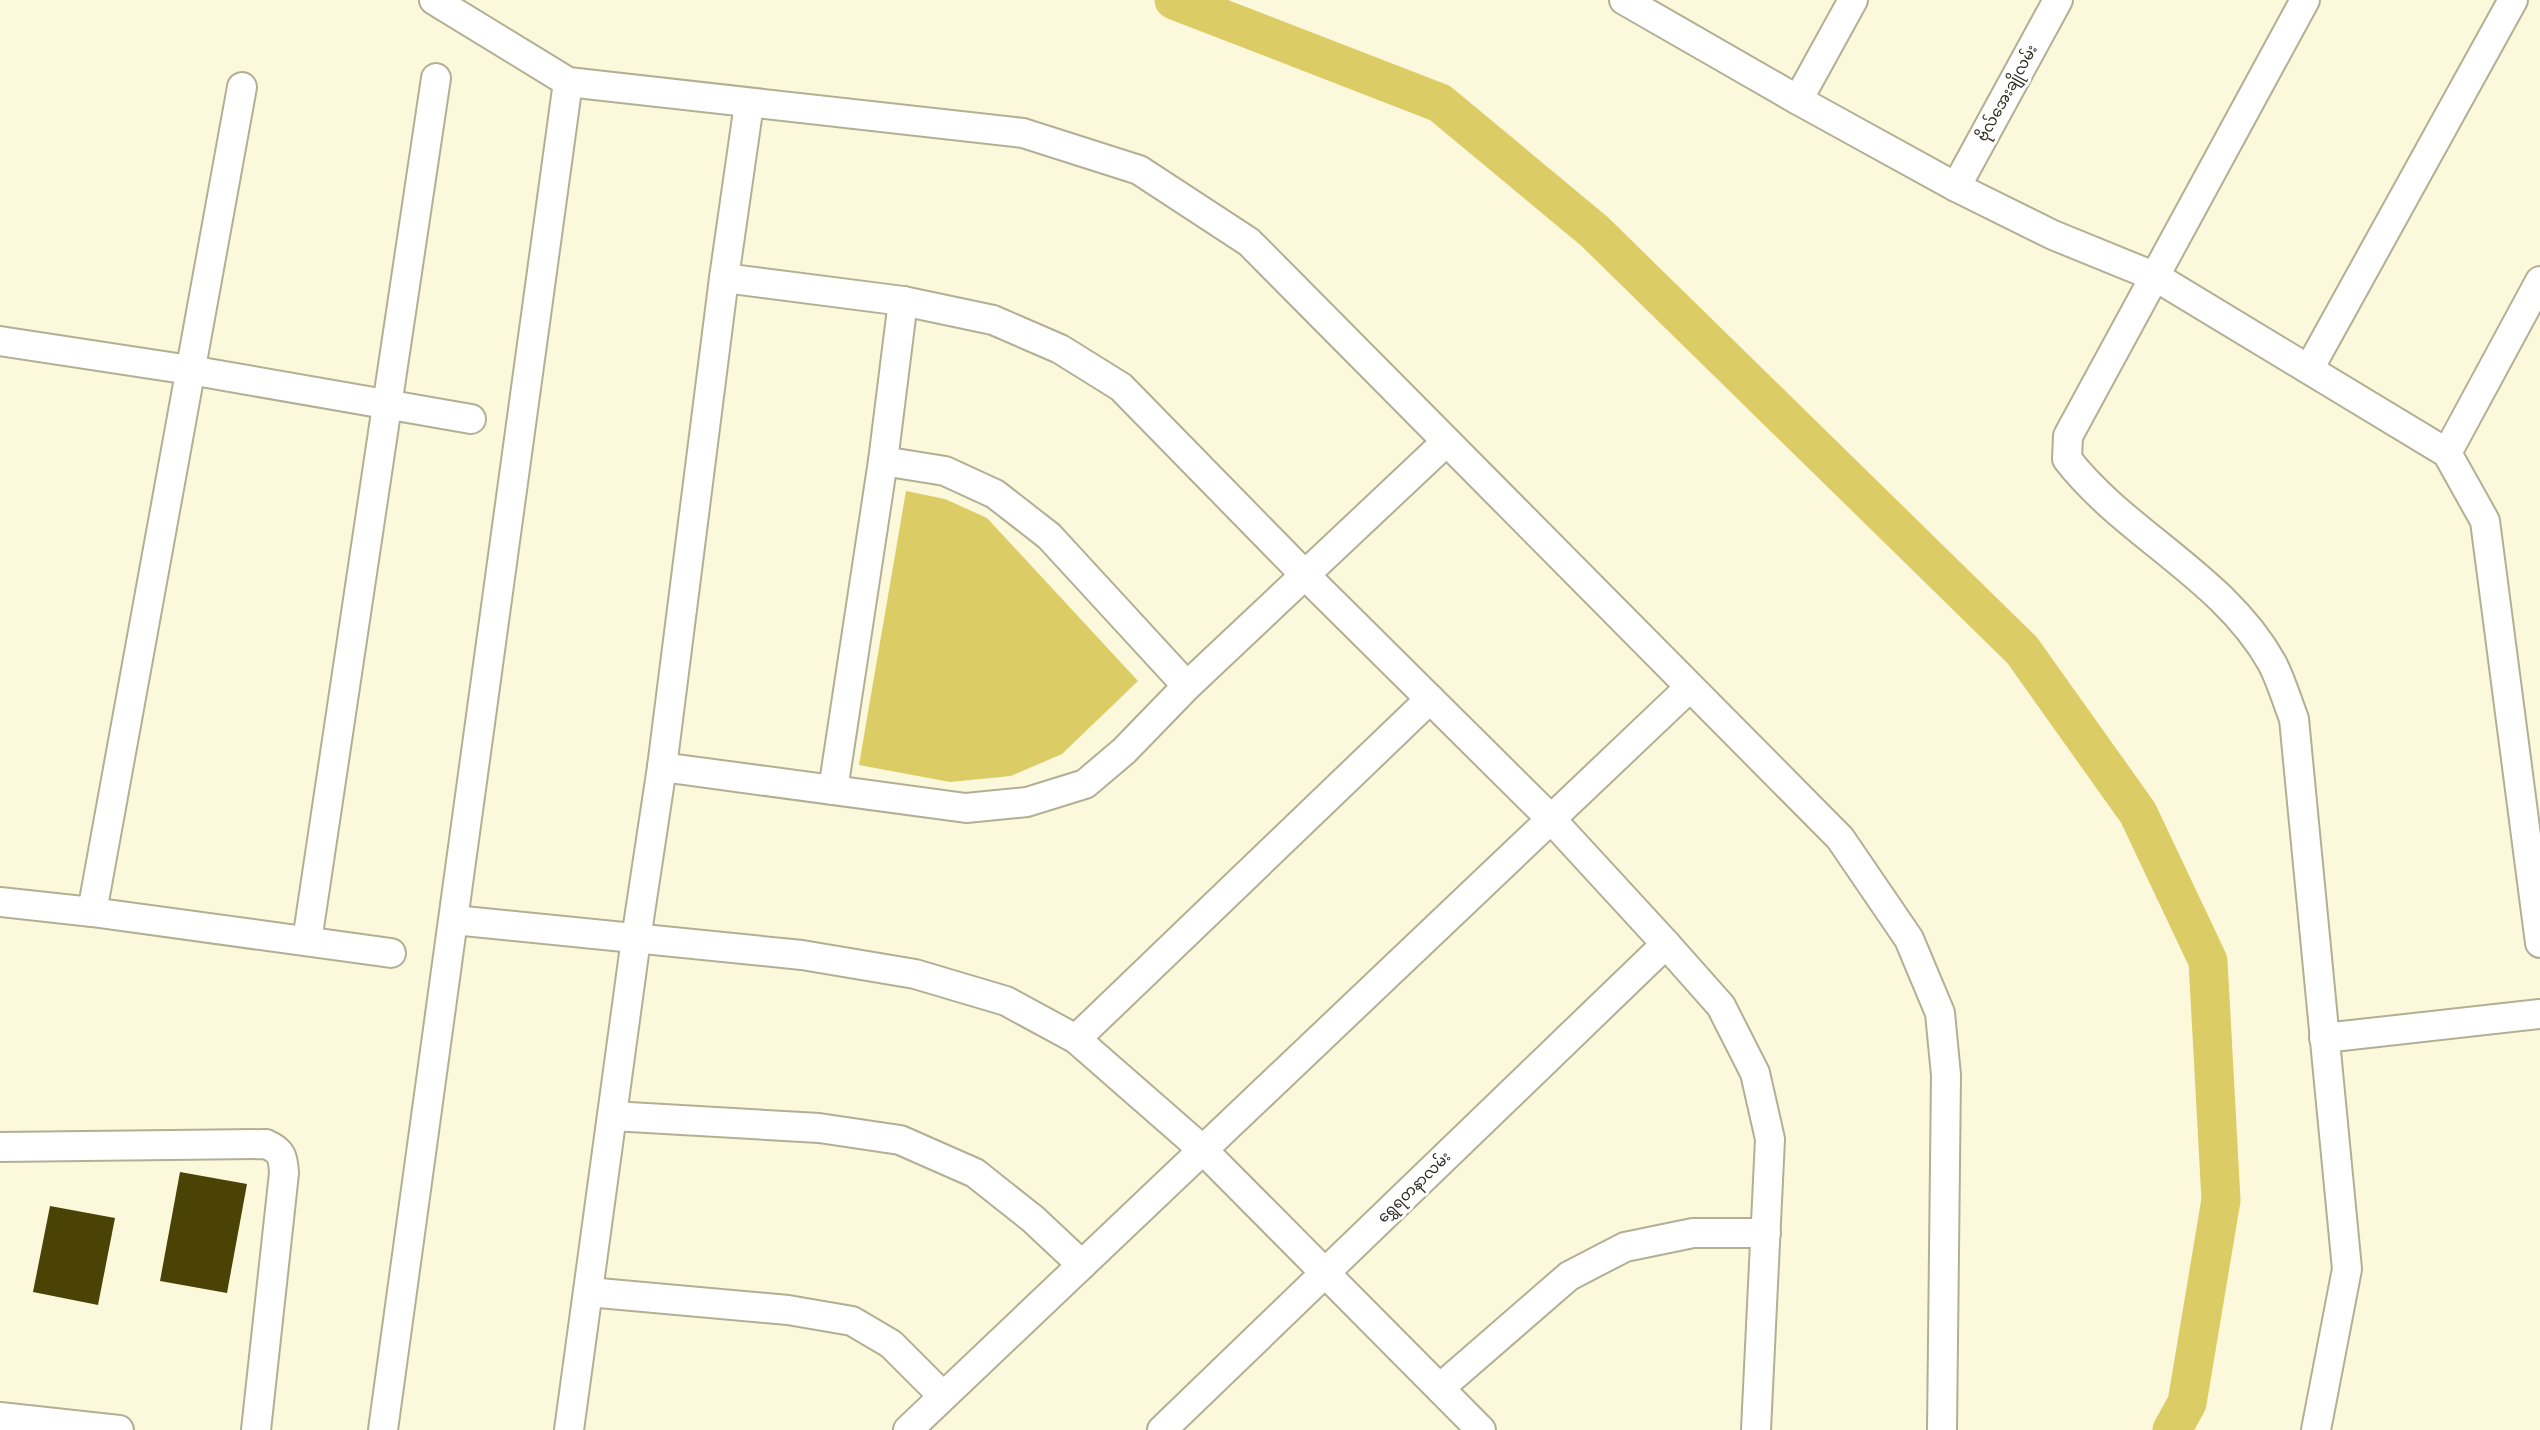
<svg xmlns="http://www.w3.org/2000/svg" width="2540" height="1430" font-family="Mulish,'Noto Sans Myanmar',sans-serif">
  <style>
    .water { fill: #dccc65 }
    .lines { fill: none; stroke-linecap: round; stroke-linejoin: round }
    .river { stroke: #dccc65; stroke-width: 39 }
    .building { fill: #4b4306 }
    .minor-casing { stroke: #b2af94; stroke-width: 32 }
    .minor { stroke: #fff; stroke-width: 28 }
    .labels { text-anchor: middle; stroke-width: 6; stroke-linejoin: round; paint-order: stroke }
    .street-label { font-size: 15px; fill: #2b2a1f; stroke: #fff }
  </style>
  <rect width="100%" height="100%" fill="#fcf8dc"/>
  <path class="water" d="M906,491L945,499L987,518L1138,681L1062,754L1011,776L950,782L859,765Z"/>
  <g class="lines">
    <path class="river" d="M1174,0L1440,103L1594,231L2022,650L2138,813L2208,961L2221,1200L2187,1403L2172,1430"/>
  </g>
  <g class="building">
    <path d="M180,1172L247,1184L227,1293L160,1281Z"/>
    <path d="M50,1206L115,1218L98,1305L33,1292Z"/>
  </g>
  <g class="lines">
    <defs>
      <g id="minor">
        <path d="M434,0L568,82L1023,133L1139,170L1249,242L1840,838L1909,939L1940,1013L1946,1075L1942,1430"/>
        <path d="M1624,0L1798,100L1956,187L2053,235L2156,277L2447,453L2485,521L2540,943"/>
        <path d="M2305,0L2068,436L2067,459C2125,534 2224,577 2272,663C2281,680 2287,701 2294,719L2347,1269L2316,1430"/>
        <path d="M1798,100L1853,0"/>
        <path d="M1956,187L2058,0"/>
        <path d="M724,278L903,301L993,320L1060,349L1121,387L1305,575L1551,819L1666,944L1721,1006L1755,1073L1770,1139L1756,1430"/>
        <path d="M0,341L190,370L471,419"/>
        <path d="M2309,369L2513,0"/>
        <path d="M2447,453L2540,281"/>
        <path d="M883,461L945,471L995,494L1049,536L1187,686"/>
        <path d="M662,767L966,808L1027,802L1085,784L1124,751L1187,686L1446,442"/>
        <path d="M833,790L883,461L903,301"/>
        <path d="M0,902L92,912L242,87"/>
        <path d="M92,912L391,953"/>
        <path d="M454,920L802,955L915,974L1006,1001L1076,1039L1203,1150L1481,1430"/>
        <path d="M307,941L436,78"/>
        <path d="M2324,1038L2540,1014"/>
        <path d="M1076,1039L1430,699"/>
        <path d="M612,1116L819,1128L900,1140L975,1173L1033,1219L1082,1265"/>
        <path d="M0,1147L266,1144C282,1151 283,1157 284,1173L256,1430"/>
        <path d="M588,1292L788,1310L852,1321L891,1344L943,1396"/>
        <path d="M1440,1388L1569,1276L1625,1247L1693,1233H1766"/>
        <path d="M0,1417L119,1430"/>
        <path d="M383,1430L568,82"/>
        <path d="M569,1430L636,939L662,767L724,278L749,104"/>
        <path d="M908,1430L1689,688"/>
        <path d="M1162,1430L1666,944"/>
      </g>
    </defs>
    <use href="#minor" class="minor-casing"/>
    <use href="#minor" class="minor"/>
  </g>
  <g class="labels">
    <g class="street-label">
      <text transform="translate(2007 93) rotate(-61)" y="5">ဗိုလ်အေးချိုလမ်း</text>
      <text transform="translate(1414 1187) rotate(-44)" y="5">ရွှေရတနာလမ်း</text>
    </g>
  </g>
</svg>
